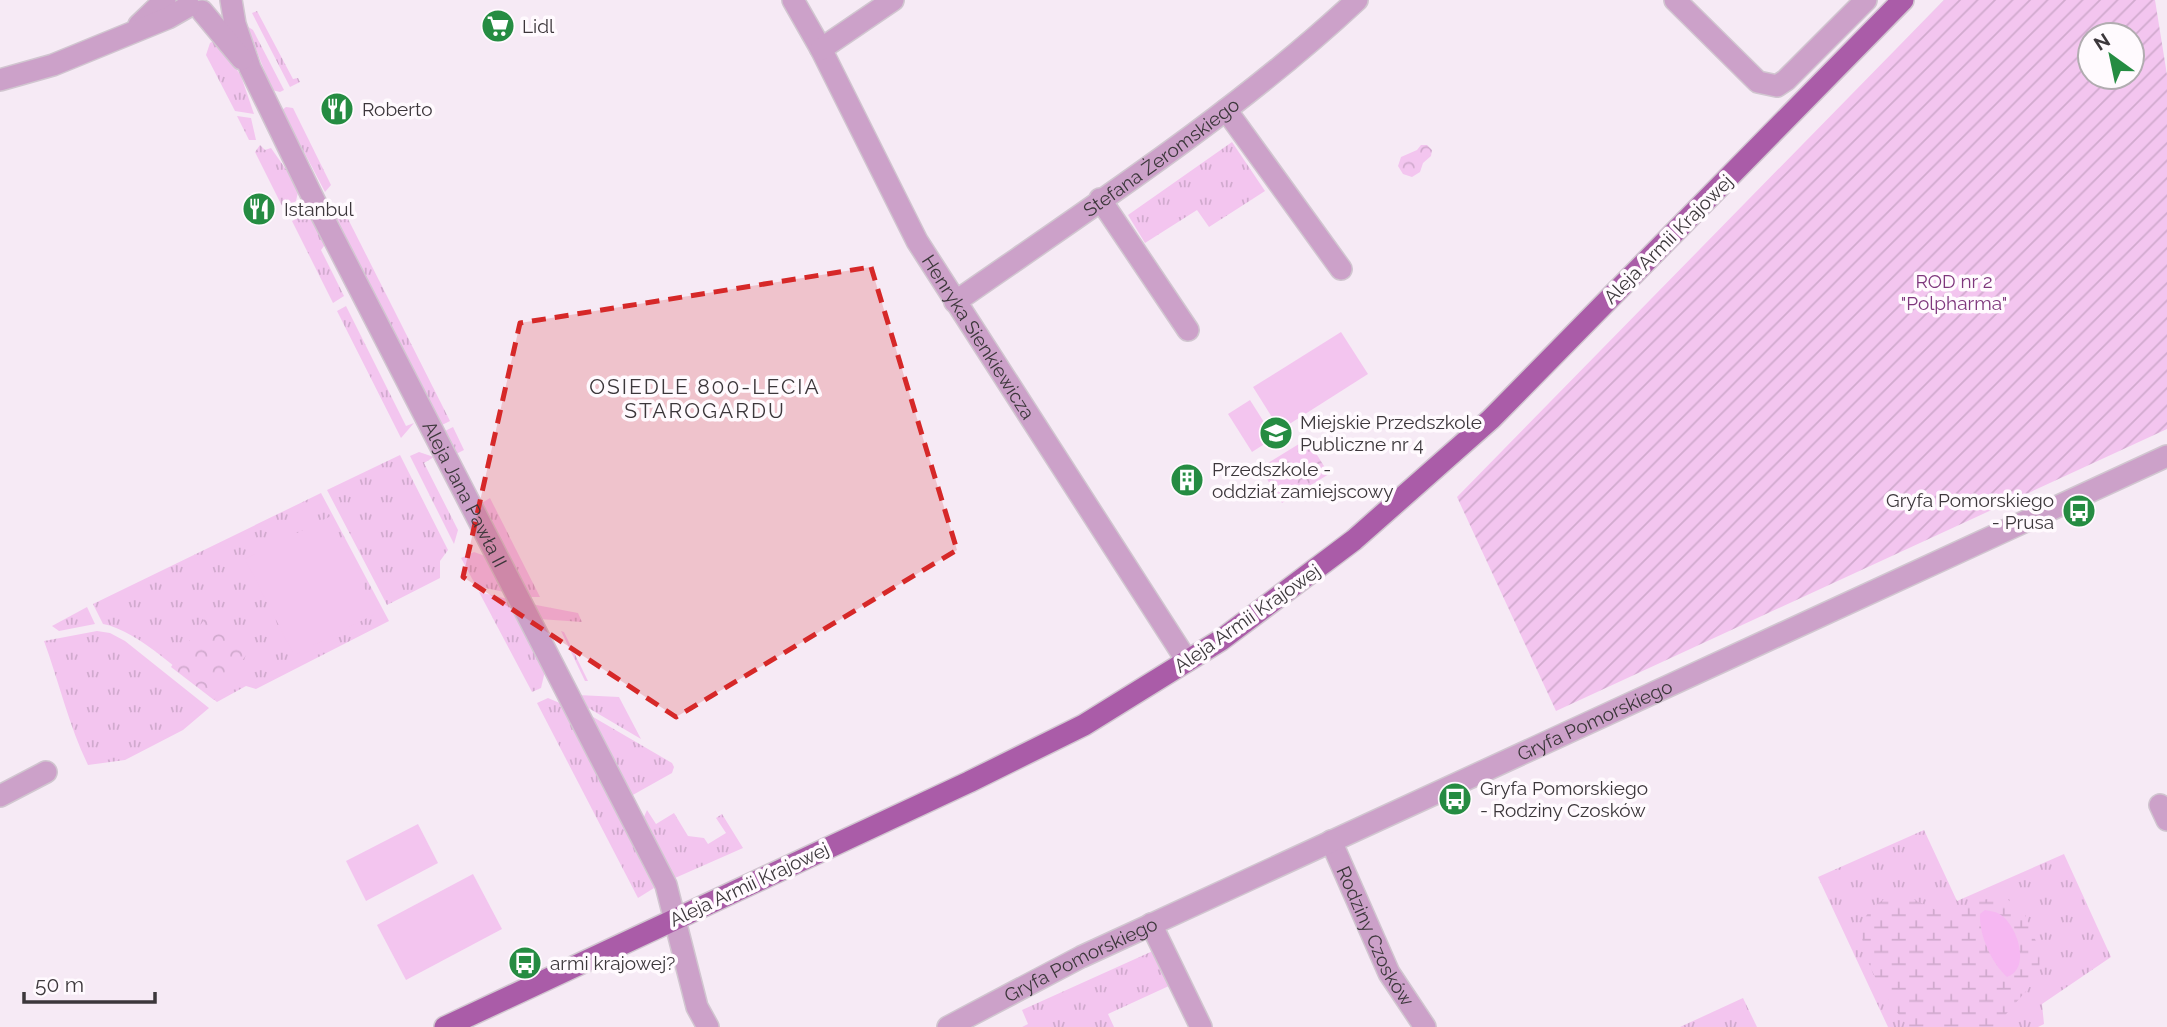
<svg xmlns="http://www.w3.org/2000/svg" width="2167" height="1027" font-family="Raleway,sans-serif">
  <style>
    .grass { fill: url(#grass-tufts) }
    .wetland { fill: url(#wetland-marsh) }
    .park { fill: url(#park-crowns) }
    .garden { fill: url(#garden-furrows); fill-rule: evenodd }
    .pitch { fill: #f3c5ef }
    .water { fill: #f6b7f2 }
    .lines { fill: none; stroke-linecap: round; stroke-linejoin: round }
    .minor-casing { stroke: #d1c6d0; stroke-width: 24 }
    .major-casing { stroke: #d1c6d0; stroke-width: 24 }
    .minor { stroke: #cca1c9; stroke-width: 21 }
    .major { stroke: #aa5ca8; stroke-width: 21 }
    .marked { fill: #d62828; fill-opacity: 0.2; stroke: #d62828; stroke-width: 5; stroke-dasharray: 14 9; stroke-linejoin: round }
    .labels { text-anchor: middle; stroke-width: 7; stroke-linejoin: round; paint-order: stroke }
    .poi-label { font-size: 19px; fill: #3c373b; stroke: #fffafe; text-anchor: start }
    .street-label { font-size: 19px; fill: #3c373b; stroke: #fffafe }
    .park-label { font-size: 19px; fill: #7e367c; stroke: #fffafe }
    .neighbourhood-label { font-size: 21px; letter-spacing: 2px; fill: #3c373b; stroke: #fffafe }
  </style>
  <defs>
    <pattern id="grass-tufts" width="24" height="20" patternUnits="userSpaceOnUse" patternTransform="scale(1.75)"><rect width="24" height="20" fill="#f3c5ef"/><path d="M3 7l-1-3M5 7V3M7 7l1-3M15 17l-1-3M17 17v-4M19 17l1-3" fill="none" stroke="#d1aace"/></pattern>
    <pattern id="wetland-marsh" width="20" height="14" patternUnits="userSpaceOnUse" patternTransform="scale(1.75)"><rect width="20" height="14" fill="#f3c5ef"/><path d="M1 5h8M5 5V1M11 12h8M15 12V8" fill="none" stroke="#d1aace"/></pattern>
    <pattern id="park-crowns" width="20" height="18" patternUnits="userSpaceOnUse" patternTransform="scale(1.75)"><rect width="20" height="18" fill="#f3c5ef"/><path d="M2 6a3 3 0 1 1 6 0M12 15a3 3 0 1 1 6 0" fill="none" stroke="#d1aace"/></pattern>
    <pattern id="garden-furrows" width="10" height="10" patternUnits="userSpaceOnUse" patternTransform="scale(1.75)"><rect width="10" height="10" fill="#f3c5ef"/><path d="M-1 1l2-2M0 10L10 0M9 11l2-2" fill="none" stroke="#d1aace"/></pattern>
  </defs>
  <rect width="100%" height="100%" fill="#f6eaf5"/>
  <g class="grass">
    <path d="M257,11L293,79L298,78L300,82L290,87L252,13Z"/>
    <path d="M247,26L253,30L284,90L280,92L272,90Z"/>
    <path d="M217,39L241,76L254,114L235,111L206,55L210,43Z"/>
    <path d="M286,107L293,108L331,185L325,192L282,110Z"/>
    <path d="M237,116L251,118L256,140H249Z"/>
    <path d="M1232,142L1265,191L1209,227L1197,210L1145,243L1128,215Z"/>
    <path d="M260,145L265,150L271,148L299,188L296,201L284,210L255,152Z"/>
    <path d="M342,207L450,421L440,426L336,219Z"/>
    <path d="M300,217C316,218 320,229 327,242L321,250L344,296L333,303L292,221Z"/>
    <path d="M346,306L406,426L414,423L401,438L337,311Z"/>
    <path d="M453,427L464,450L454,455L443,432Z"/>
    <path d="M419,452L434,457L424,463L458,530L454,544L410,456Z"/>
    <path d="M400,455L448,550L440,561V578L387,605L327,490Z"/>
    <path d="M321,493L389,621L256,689L246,686L217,702C188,679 138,630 103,624L93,604Z"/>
    <path d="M490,498L540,597H527L480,504Z"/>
    <path d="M474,552L485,556L504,592L476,586L461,558Z"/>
    <path d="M479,592L508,599L545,671L541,688L532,692Z"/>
    <path d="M531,604L578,613L582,622L539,619Z"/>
    <path d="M87,607L95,624L59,631L52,626Z"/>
    <path d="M97,631L110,633L125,641L209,708L183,730L125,760L88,765C69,726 59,682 44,641Z"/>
    <path d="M561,631L564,632L588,681H585Z"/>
    <path d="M578,695L619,697L641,739L585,706Z"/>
    <path d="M548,698L562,704L654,888L638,898L537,703Z"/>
    <path d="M588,714L672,763L674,767L672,773L631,796Z"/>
    <path d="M647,810L656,824L674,813L688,836L704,838L708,844L726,833L716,818L722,814L743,848L675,878L643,819Z"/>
    <path d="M1924,830L1957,901L2064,854L2111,957L2042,1004L2044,1024L2038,1027H1888L1818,877Z"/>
    <path d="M1155,950L1171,985L1108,1014L1114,1027H1022L1028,1024L1022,1010Z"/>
    <path d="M1743,998L1757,1027H1680Z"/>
  </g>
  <path class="wetland" d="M1891,896H1907L1948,916L1977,901L2004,896L2025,915L2040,951L2039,976L1995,1027H1908C1888,1000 1842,939 1872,908C1877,903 1885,899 1891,896Z"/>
  <g class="park">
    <path d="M1421,145H1427L1432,150L1431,156L1423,163L1420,172L1412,177L1403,174L1398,166L1401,157L1417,150Z"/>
    <path d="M1307,439L1329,474L1282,503L1260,468Z"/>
    <path d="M206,617L252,647L214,700L171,667Z"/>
  </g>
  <path class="garden" d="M1944,0H2155L2167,75V429L1556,711L1457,497ZM2090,35H2132V77H2090Z"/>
  <g class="pitch">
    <path d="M1341,332L1368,374L1280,430L1253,387Z"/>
    <path d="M1250,400L1274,438L1252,452L1228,414Z"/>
    <path d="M329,517L377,613L294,655L245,559Z"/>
    <path d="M418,824L438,863L366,901L346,861Z"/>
    <path d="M473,874L502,929L406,980L377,925Z"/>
  </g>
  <path class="water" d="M1985,910C1990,911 1997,912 2001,915C2018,927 2031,969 2007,977C1991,962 1979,935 1980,914Z"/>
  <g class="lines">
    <defs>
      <g id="minor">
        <path id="s1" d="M231,0L235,24L250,68L314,200L666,885L697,1007L708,1027"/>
        <path id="s2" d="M793,0L821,49L917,241L1187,661"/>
        <path d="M1675,0L1758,82L1777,86L1786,80L1866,0"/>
        <path d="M202,11L242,59"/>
        <path d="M139,25L165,0"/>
        <path d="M821,49L893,0"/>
        <path d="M0,80L53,65L168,18L189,6"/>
        <path d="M1226,110L1341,269"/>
        <path d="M1100,199L1188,330"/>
        <path id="s3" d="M955,302C1090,208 1237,112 1357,0"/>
        <path d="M0,796L46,772"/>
        <path d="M2160,805L2167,820"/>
        <path id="s4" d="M1331,841L1389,973L1425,1027"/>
        <path d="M1151,924L1201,1027"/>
        <path id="s5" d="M948,1027L1081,957L2167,456"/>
      </g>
      <path id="major" d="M445,1027L969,782L1084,725L1221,640L1354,540L1491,419L1903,0"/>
    </defs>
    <use href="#minor" class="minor-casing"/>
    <use href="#major" class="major-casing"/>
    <use href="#minor" class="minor"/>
    <use href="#major" class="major"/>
  </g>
  <path class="marked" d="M871,267L957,550L676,717L463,577L520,323Z"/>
  <defs>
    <symbol id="supermarket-disc" viewBox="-11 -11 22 22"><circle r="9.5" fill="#258c42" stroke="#fffafe"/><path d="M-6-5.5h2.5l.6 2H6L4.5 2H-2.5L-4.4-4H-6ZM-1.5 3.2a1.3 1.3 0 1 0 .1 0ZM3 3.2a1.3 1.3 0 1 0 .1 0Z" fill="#fff"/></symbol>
    <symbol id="restaurant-disc" viewBox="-11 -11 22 22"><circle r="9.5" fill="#258c42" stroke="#fffafe"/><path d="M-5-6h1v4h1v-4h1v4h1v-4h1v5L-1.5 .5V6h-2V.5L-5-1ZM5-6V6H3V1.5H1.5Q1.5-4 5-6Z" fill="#fff"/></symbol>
    <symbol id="school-disc" viewBox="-11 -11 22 22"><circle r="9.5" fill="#258c42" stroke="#fffafe"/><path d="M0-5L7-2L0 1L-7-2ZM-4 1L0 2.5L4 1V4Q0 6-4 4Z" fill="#fff"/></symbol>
    <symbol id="building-disc" viewBox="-11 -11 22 22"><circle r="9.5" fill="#258c42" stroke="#fffafe"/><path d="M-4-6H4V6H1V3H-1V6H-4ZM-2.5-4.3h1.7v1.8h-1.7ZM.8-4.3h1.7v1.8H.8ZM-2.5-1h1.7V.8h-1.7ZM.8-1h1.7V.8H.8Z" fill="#fff"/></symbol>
    <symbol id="bus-disc" viewBox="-11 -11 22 22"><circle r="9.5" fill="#258c42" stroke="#fffafe"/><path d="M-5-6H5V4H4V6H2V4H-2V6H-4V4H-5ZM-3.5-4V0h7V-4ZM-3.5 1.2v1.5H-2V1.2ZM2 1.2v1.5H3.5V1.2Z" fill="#fff"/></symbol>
  </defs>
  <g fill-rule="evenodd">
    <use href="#supermarket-disc" x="479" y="7" width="38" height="38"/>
    <use href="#restaurant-disc" x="318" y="90" width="38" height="38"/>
    <use href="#restaurant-disc" x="240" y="190" width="38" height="38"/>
    <use href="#school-disc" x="1257" y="414" width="38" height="38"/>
    <use href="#building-disc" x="1168" y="461" width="38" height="38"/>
    <use href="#bus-disc" x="2060" y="492" width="38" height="38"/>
    <use href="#bus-disc" x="1436" y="780" width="38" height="38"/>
    <use href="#bus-disc" x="506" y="944" width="38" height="38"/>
  </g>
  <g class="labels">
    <g class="poi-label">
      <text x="522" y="33">Lidl</text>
      <text x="362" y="116">Roberto</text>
      <text x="284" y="216">Istanbul</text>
      <text x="1300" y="429">Miejskie Przedszkole<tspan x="1300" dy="22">Publiczne nr 4</tspan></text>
      <text x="1212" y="476">Przedszkole -<tspan x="1212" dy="22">oddział zamiejscowy</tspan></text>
      <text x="2054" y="507" text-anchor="end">Gryfa Pomorskiego<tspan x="2054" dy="22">- Prusa</tspan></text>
      <text x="1480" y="795">Gryfa Pomorskiego<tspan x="1480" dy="22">- Rodziny Czosków</tspan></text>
      <text x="550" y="970">armi krajowej?</text>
    </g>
    <g class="street-label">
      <text dy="7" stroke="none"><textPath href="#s3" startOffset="252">Stefana Żeromskiego</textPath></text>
      <text transform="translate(1668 239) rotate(-45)" y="7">Aleja Armii Krajowej</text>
      <text dy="7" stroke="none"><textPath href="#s2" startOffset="385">Henryka Sienkiewicza</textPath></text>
      <text dy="7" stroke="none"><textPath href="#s1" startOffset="548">Aleja Jana Pawła II</textPath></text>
      <text transform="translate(1247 618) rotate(-35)" y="7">Aleja Armii Krajowej</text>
      <text dy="7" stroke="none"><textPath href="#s5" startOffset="716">Gryfa Pomorskiego</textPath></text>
      <text transform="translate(749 884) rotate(-25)" y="7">Aleja Armii Krajowej</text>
      <text dy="7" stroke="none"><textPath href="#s4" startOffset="105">Rodziny Czosków</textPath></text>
      <text dy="7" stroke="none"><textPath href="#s5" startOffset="149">Gryfa Pomorskiego</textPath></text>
    </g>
    <g class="park-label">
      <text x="1954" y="288">ROD nr 2<tspan x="1954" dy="22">"Polpharma"</tspan></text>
    </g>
    <g class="neighbourhood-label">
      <text x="705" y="394">OSIEDLE 800-LECIA<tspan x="705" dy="24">STAROGARDU</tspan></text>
    </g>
  </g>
  <g transform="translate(2111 56) rotate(327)"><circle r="33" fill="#fffafe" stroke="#b1acb0" stroke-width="2"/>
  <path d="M0-5L12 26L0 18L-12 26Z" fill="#258c42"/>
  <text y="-10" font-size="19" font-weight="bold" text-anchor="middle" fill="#3c373b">N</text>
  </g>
  <path d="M24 992v10h131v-10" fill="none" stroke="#3c373b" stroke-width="3.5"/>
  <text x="35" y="992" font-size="21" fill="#3c373b" stroke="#fffafe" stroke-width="5" paint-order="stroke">50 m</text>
</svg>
